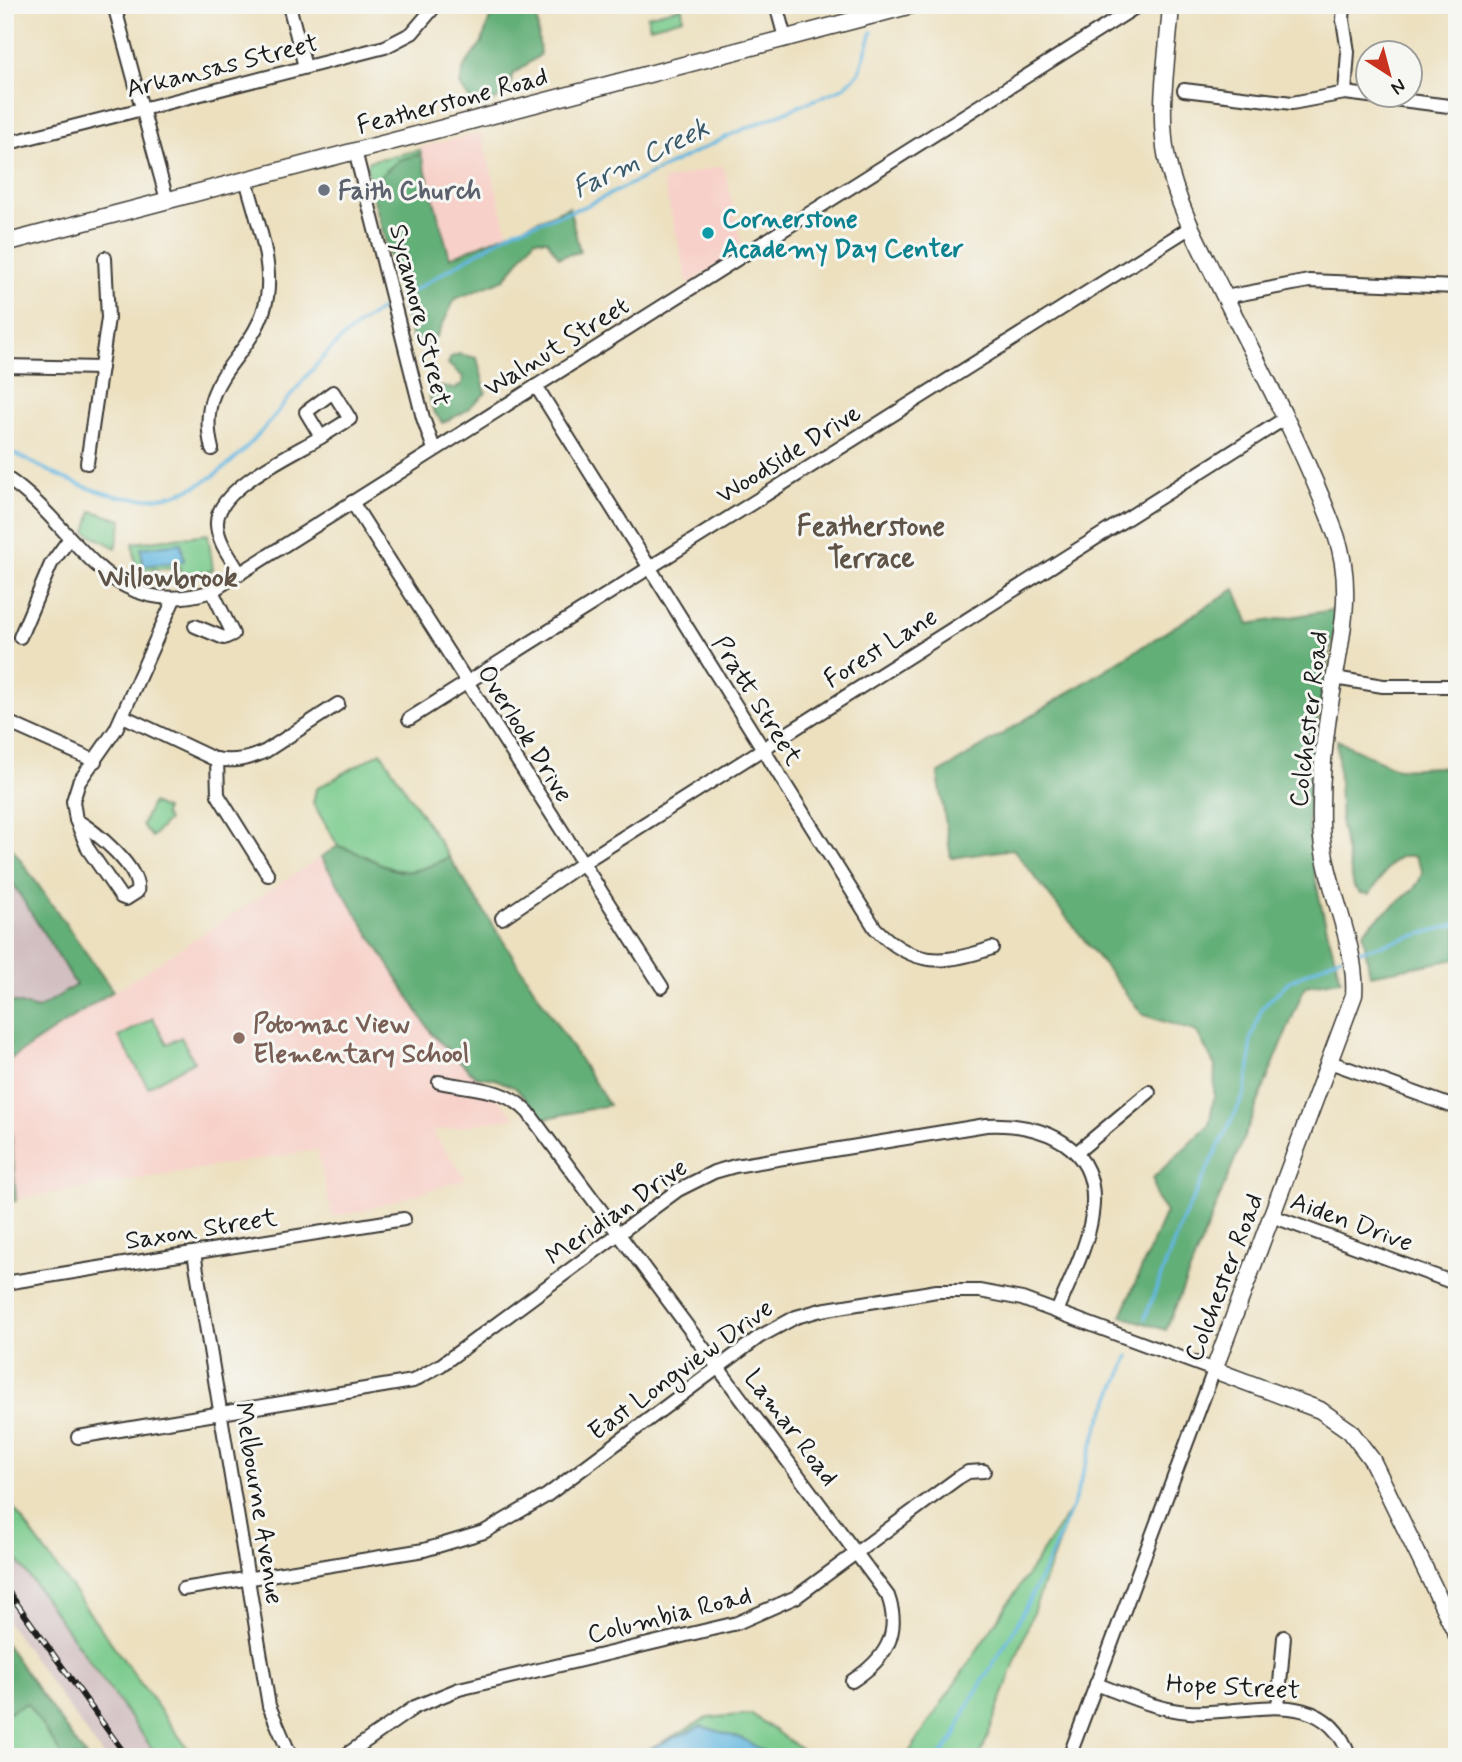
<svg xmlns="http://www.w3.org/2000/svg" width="1462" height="1762" font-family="Mynerve,sans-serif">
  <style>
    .built { fill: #f7d1c9 }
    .industrial { fill: #d2bfc1 }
    .green { fill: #7acb8d; stroke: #4b7454; stroke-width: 2 }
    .forest { fill: #63af78; stroke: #40664a; stroke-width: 2 }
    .water { fill: #64b7e0; stroke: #406a7e; stroke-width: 2 }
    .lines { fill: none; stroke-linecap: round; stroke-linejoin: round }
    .stream { stroke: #64b7e0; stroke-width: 3.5 }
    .minor-casing { stroke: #3b3934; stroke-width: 16 }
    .tertiary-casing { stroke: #3b3934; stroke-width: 19 }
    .minor { stroke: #fff; stroke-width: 12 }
    .tertiary { stroke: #fff; stroke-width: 16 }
    .rail-casing { stroke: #1c1c1c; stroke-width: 6 }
    .rail { stroke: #f6f6f2; stroke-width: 3.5; stroke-dasharray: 10; stroke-linecap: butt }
    .worship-dot { fill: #6b7280; stroke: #f6f6f2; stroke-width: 2.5 }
    .culture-dot { fill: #0f9aa8; stroke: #f6f6f2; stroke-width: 2.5 }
    .education-dot { fill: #8d6e63; stroke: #f6f6f2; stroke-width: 2.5 }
    .labels { text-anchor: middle; stroke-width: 6; stroke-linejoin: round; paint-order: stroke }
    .street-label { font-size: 26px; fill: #1c1c1c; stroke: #f6f6f2 }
    .worship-label { font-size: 26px; font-weight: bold; fill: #5b616d; stroke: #f6f6f2; text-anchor: start }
    .culture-label { font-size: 26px; font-weight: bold; fill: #0d838f; stroke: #f6f6f2; text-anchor: start }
    .education-label { font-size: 26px; font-weight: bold; fill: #785e54; stroke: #f6f6f2; text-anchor: start }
    .water-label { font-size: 28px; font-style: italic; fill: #395a6a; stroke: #f6f6f2 }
    .neighbourhood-label { font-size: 28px; font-weight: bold; fill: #5f5347; stroke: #f6f6f2 }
  </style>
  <rect width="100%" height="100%" fill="#f6f6f2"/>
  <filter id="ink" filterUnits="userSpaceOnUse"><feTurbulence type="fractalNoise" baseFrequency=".0143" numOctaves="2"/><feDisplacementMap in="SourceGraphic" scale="14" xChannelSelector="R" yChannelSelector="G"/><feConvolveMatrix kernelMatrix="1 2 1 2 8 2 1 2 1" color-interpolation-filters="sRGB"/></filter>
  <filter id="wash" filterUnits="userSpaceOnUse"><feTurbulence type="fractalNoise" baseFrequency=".00686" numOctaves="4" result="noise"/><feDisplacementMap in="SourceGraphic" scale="28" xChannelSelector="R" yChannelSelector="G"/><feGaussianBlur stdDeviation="1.57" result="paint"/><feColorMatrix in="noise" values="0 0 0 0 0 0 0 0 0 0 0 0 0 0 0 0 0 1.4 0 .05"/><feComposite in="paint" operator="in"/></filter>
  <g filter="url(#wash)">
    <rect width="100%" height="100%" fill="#ece0bf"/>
    <g class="built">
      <path d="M481,133L508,233L450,258L419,147Z"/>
      <path d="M723,165L743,249L688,284L663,181Z"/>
      <path d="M321,857L432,1034L516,1117L432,1132L466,1179L359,1212L332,1216L317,1150L16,1199L6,1062Z"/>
    </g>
    <g class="industrial">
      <path d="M5,871L76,985L38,1009L5,1000Z"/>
      <path d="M5,1544L158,1757H104L5,1619Z"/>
    </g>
    <g class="green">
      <path d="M682,7L683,18L650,27L647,16Z"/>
      <path d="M420,150L421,154L399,160L370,185L367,167L369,161Z"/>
      <path d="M92,511L122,520L116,548L86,532Z"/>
      <path d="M208,534L213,570L181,577L180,567L136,571L133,543Z"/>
      <path d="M381,752L449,857C391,888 391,861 338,846L313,803L316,789Z"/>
      <path d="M152,803L165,809L164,815L168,820L152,837L142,825Z"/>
      <path d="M153,1018L167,1044L181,1037L194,1061L148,1087L119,1037Z"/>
      <path d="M5,1496L194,1757H158L5,1543Z"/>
      <path d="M1071,1509L980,1757H906Z"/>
      <path d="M5,1647L82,1757H5Z"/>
      <path d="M752,1714L811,1757H634L707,1718Z"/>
    </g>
    <g class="forest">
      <path d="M494,5H536L540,55L512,75L510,91L492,102L471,101L460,85L464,67L482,42Z"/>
      <path d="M421,154L450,258L569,207L580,252L559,257L547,240L535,239L505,279L455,299L437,336L424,343L412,339L370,185L399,160Z"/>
      <path d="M459,354L477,358L486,393L464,412L443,423L433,411L429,393L435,387L456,388L462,384L463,377L448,364L451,357Z"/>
      <path d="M1235,589L1249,624L1338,609C1327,675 1305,761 1309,827C1312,879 1327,930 1341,980L1305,986L1166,1330L1121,1316L1166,1212L1156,1198L1153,1178L1209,1125L1214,1097L1215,1066L1197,1032L1143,1015L1013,849L951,858L938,774Z"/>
      <path d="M1337,740L1397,769L1457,766V959L1370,975L1363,933C1378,911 1423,893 1422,870L1415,857C1390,849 1383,881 1369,894L1360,893L1354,887L1341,826Z"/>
      <path d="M5,838L113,991L6,1062L16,1201L5,1203V1000L38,1009L76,985L5,871Z"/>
      <path d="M338,846C391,861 391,888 449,857L609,1105L543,1119L516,1088L495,1079L475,1076L432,1034L321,857Z"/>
      <path d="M5,1643L86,1757H63L27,1703L5,1714Z"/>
    </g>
    <g class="water">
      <path d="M181,543L184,561L143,566L141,548Z"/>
      <path d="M701,1726L743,1739L773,1757H630Z"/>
    </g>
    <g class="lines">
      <g class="stream">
        <path d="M401,298L515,230L586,206L730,135L843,88L859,73L872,32"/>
        <path d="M5,449C38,465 72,485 108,494C213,521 261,426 319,362C339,339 362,320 389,305"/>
        <path d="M1359,951L1457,924"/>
        <path d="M1145,1318L1183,1219L1244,1095L1250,1067L1251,1039L1262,1008L1288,982L1341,956"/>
        <path d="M939,1757L954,1738L968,1705L1014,1630L1051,1556L1073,1505L1099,1424L1129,1356"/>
      </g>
    </g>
  </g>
  <g filter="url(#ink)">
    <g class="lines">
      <defs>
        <g id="minor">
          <path d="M114,5L167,200"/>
          <path d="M289,5L305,67"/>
          <path d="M776,5L785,38"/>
          <path d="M1344,5L1343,20L1348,52L1345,93"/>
          <path d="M1184,90L1292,103L1345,93L1457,107"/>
          <path d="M5,144L385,47L412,33L436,5"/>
          <path d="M355,151L423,418L434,449"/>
          <path d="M1225,297L1309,281L1457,287"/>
          <path d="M5,366L101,368"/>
          <path d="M536,386L875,928C913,967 944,965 992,948"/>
          <path d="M333,392L350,419L321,437L306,412Z"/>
          <path d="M212,449C193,373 256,360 267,297C273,260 255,215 246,179"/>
          <path d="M87,463L108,318L105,258"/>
          <path d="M5,477C79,525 105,625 212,591L1139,5"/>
          <path d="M352,502L662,987"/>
          <path d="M240,574C232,559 218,543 217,525C214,489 293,454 321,437"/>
          <path d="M195,626L224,638L233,634L212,591"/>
          <path d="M20,637L51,564L70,538"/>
          <path d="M1334,678L1383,686H1457"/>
          <path d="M123,716L214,759C233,762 248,760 266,751L338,704"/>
          <path d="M409,719L1191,227"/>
          <path d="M5,721L95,761"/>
          <path d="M217,759L218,795L268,875"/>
          <path d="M76,820L73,801L79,782L116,729L174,599"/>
          <path d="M76,820C94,830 142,869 137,892L126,899L121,897L88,849Z"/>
          <path d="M502,918L581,864L1284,419"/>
          <path d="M1330,1062L1457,1108"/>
          <path d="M439,1082C471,1089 504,1087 528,1112L888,1596C902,1635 884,1660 852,1681"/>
          <path d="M1076,1153L1149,1092"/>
          <path d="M1272,1216L1457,1284"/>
          <path d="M194,1253L269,1706L291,1757"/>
          <path d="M5,1283L404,1219"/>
          <path d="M78,1437L413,1381L441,1365L678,1190L714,1172L735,1166L986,1125C1043,1122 1102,1146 1092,1214C1088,1247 1069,1281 1057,1312"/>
          <path d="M183,1589L424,1550L484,1532L546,1496L759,1337L796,1317L821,1310L937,1291H980L1022,1299L1214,1370L1069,1757"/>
          <path d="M1096,1684C1126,1695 1157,1710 1189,1712C1245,1716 1324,1681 1350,1757"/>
          <path d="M1278,1707L1284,1637"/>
          <path d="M343,1757L415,1707L459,1689L737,1623L796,1597L958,1478L968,1472L984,1471"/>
        </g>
        <g id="tertiary">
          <path d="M1171,5C1168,54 1157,110 1167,159C1177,206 1203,252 1224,295C1263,374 1306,453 1336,535C1355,589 1340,643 1331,698C1324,739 1320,782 1321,824C1322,881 1358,942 1354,995L1214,1370L1320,1410L1350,1431L1372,1460L1457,1635"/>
          <path d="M5,243L912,5"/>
        </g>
      </defs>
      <use href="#minor" class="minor-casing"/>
      <use href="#tertiary" class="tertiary-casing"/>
      <use href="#minor" class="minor"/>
      <use href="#tertiary" class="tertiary"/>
      <defs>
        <path id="rail" d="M5,1587L127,1757"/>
      </defs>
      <use href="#rail" class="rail-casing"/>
      <use href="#rail" class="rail"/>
    </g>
  </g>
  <circle class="worship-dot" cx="324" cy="190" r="7"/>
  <circle class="culture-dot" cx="708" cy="233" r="7"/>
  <circle class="education-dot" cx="239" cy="1038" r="7"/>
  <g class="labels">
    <g class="street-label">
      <text transform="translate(222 65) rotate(-14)" y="9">Arkansas Street</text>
      <text transform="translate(452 100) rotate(-15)" y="9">Featherstone Road</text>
      <text transform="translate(421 315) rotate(76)" y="9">Sycamore Street</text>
      <text transform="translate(556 346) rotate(-32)" y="9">Walnut Street</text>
      <text transform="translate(788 453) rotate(-32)" y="9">Woodside Drive</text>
      <text transform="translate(880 647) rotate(-32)" y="9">Forest Lane</text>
      <text transform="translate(758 700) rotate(58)" y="9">Pratt Street</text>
      <text transform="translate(1308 719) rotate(-83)" y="9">Colchester Road</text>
      <text transform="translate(526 733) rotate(58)" y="9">Overlook Drive</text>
      <text transform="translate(616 1211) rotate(-35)" y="9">Meridian Drive</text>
      <text transform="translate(1352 1221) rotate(20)" y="9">Aiden Drive</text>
      <text transform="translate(201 1228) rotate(-9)" y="9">Saxon Street</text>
      <text transform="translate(1223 1277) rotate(-69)" y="9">Colchester Road</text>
      <text transform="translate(680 1369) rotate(-36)" y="9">East Longview Drive</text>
      <text transform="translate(792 1427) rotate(53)" y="9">Lamar Road</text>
      <text transform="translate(260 1503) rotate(81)" y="9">Melbourne Avenue</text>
      <text transform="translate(669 1614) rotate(-14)" y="9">Columbia Road</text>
      <text transform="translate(1233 1686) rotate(3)" y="9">Hope Street</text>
    </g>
    <g class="worship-label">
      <text x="338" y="199">Faith Church</text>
    </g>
    <g class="culture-label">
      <text x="722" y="227">Cornerstone<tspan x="722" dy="30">Academy Day Center</tspan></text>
    </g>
    <g class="education-label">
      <text x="253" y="1032">Potomac View<tspan x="253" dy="30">Elementary School</tspan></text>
    </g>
    <g class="water-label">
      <text transform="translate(640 157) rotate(-26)" y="10">Farm Creek</text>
    </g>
    <g class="neighbourhood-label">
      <text x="871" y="535">Featherstone<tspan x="871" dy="32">Terrace</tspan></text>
      <text x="168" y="586">Willowbrook</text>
    </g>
  </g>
  <rect width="1462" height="1762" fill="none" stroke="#f6f6f2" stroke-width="28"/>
  <g transform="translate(1389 74) rotate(144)"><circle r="33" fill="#f6f6f2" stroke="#9f9f9c" stroke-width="2"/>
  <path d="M0-5L12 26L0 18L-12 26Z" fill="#c8321e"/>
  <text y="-10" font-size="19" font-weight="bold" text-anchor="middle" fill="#1c1c1c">N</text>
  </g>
</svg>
